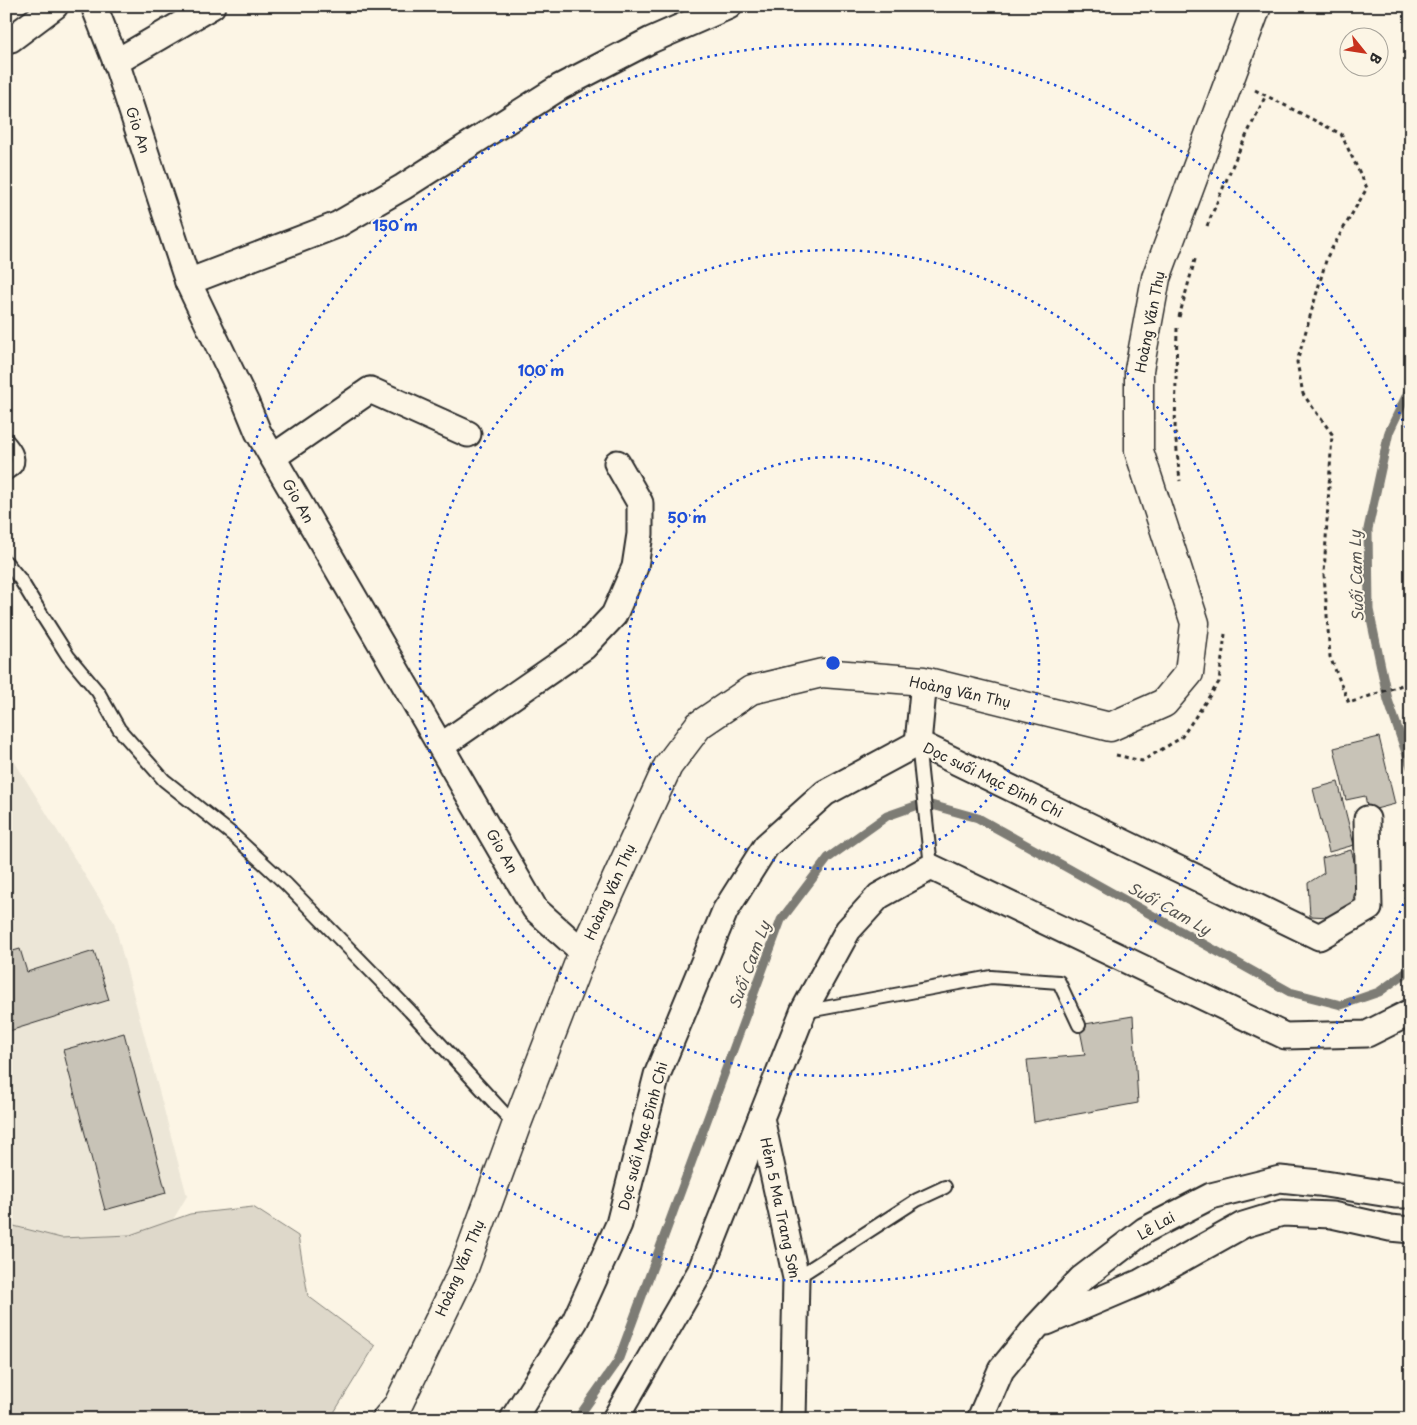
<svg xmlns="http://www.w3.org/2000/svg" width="1417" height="1425" font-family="'Playpen Sans',sans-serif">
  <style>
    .built { fill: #ece6d7 }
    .green { fill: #ded8ca; stroke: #84827a }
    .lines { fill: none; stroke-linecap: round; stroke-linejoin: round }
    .stream { stroke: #7d7b74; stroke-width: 9 }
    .building { fill: #c8c3b7; stroke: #2b2b2b }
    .service-casing { stroke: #2b2b2b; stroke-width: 16 }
    .minor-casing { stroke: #2b2b2b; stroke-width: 29 }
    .primary-casing { stroke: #2b2b2b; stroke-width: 31 }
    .path { stroke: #2b2b2b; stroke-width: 3; stroke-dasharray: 4 4; stroke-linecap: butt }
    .service { stroke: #fcf5e5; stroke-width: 12 }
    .minor { stroke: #fcf5e5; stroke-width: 25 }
    .primary { stroke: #fcf5e5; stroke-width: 28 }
    .ring { fill: none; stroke: #1d4ed8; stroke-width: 2.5; stroke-dasharray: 2.5 5 }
    .labels { text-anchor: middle; stroke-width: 4; stroke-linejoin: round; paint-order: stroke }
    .street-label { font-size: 14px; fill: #2b2b2b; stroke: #fcf5e5 }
    .water-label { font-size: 15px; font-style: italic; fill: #545350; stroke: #fcf5e5 }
    .centre { fill: #1d4ed8; stroke: #fcf5e5; stroke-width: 2.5 }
    .ring-label { font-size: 15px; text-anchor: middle; font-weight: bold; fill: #1d4ed8; stroke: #fcf5e5; stroke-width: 4; stroke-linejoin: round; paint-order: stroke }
  </style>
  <rect width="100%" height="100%" fill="#fcf5e5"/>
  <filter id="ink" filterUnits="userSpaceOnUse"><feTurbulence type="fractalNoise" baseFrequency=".02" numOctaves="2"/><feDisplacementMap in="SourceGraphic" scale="10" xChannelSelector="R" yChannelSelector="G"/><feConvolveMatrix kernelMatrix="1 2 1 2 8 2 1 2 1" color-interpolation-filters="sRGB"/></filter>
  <g filter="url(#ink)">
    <path class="built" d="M6,748L114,922L187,1196L145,1267L6,1312Z"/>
    <path class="green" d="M253,1207L298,1236L308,1296L375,1346L330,1419H6V1224L61,1238L130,1235L190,1214Z"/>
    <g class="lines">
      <g class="stream">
        <path d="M1411,386L1389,432L1368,529L1369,610L1388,700L1411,767"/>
        <path d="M577,1419L618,1361L781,920L828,858L887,816L924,803L978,818L1290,992L1341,1005L1379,992L1411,969"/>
      </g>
    </g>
    <g class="building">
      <path d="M1379,737L1395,804L1368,811L1365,796L1346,800L1334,748Z"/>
      <path d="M1338,782L1354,845L1329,852L1313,789Z"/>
      <path d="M1351,850L1358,874L1352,906L1330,917L1310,916L1308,883L1324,873L1322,858Z"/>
      <path d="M20,949L27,972L94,951L109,1000L6,1032V953Z"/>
      <path d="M1133,1016L1138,1103L1034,1122L1027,1060L1085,1055L1079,1025Z"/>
      <path d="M124,1033L166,1193L105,1210L63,1050Z"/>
    </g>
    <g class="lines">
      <defs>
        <g id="service">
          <path d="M6,439C12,446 21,456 16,466C14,469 9,472 6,474"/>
          <path d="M6,562L20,579L40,612L68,656L98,692L119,729L164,780L233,835L286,884L410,1011L516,1126"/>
          <path d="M918,743L931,867"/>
          <path d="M803,1012L991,977L1059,982L1079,1025"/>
          <path d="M796,1278L917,1200L945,1187"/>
        </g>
        <g id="minor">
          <path d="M94,6L116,62L188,282L246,403L258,432L535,909L583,952"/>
          <path d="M6,40L11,39L55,6"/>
          <path d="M116,62L212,6"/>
          <path d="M188,282L337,225L403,187L560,87L651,40L729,6"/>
          <path d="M273,457L370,390L468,434"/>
          <path d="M918,743L924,681"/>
          <path d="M441,746L584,647L614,615L635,567L640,534V503L617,463"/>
          <path d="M761,1118L796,1278L793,1419"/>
          <path d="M1047,1322L1141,1282L1243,1225L1282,1213L1332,1215L1390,1228L1411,1230"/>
          <path d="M513,1419L575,1321L619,1224L657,1075L725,911L766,846L825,793L918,743L1319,937L1369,908L1367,819"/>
          <path d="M615,1419L700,1272L803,1012L848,930L879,896L931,867L1285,1036L1367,1034L1411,1012"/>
          <path d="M980,1419L1001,1370L1037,1326L1081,1279L1145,1230L1211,1196L1280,1179L1319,1183L1395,1195H1411"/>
        </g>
        <path id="primary" d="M386,1419L398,1405L463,1271L516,1126L583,952L668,766L699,725L751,690L822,673L924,681L1110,727L1164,703L1189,673L1195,623L1139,451V370L1156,278L1257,6"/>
      </defs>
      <use href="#service" class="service-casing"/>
      <use href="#minor" class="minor-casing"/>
      <use href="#primary" class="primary-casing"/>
      <g class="path">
        <path d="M1255,90L1341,134L1367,188L1327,257L1297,362L1303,394L1332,434L1324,574L1330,657L1349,703L1411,682"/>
        <path d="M1207,226L1237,155L1266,95"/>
        <path d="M1179,317L1196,256"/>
        <path d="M1177,328L1175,431L1180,481"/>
        <path d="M1116,755L1142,761L1181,738L1219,682L1225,634L1224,631"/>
      </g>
      <use href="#service" class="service"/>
      <use href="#minor" class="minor"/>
      <use href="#primary" class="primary"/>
    </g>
  </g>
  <g class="ring">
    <circle cx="833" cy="663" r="206"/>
    <circle cx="833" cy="663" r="413"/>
    <path d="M1409 890A619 619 0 1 1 1409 436"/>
  </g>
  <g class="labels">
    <g class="street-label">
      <text transform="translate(138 130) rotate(72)" y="5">Gio An</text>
      <text transform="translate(1150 322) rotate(-79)" y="5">Hoàng Văn Thụ</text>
      <text transform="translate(298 501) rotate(60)" y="5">Gio An</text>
      <text transform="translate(960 692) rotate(12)" y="5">Hoàng Văn Thụ</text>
      <text transform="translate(993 780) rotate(26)" y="5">Dọc suối Mạc Đĩnh Chi</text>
      <text transform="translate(502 851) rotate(60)" y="5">Gio An</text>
      <text transform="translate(610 892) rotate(-66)" y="5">Hoàng Văn Thụ</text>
      <text transform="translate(643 1136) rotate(-75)" y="5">Dọc suối Mạc Đĩnh Chi</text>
      <text transform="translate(780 1208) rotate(78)" y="5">Hẻm 5 Ma Trang Sơn</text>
      <text transform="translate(1156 1226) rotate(-30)" y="5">Lê Lai</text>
      <text transform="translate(460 1268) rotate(-67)" y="5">Hoàng Văn Thụ</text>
    </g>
    <g class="water-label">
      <text transform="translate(1357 576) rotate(-92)" y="5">Suối Cam Ly</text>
      <text transform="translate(1169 909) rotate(29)" y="5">Suối Cam Ly</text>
      <text transform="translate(750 965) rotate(-70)" y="5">Suối Cam Ly</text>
    </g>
  </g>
  <circle cx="833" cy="663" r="8" class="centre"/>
  <g class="ring-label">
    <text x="395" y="231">150 m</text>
    <text x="541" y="376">100 m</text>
    <text x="687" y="523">50 m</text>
  </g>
  <rect width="1417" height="1425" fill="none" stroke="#fcf5e5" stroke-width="25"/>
  <rect x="12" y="12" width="1392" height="1400" fill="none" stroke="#2b2b2b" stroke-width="2" filter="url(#ink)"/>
  <g transform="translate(1364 52) rotate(120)"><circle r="24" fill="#fcf5e5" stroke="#a8a49b"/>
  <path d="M0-4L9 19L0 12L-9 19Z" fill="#c8321e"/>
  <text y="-8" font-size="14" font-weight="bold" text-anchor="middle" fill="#2b2b2b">B</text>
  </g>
</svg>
